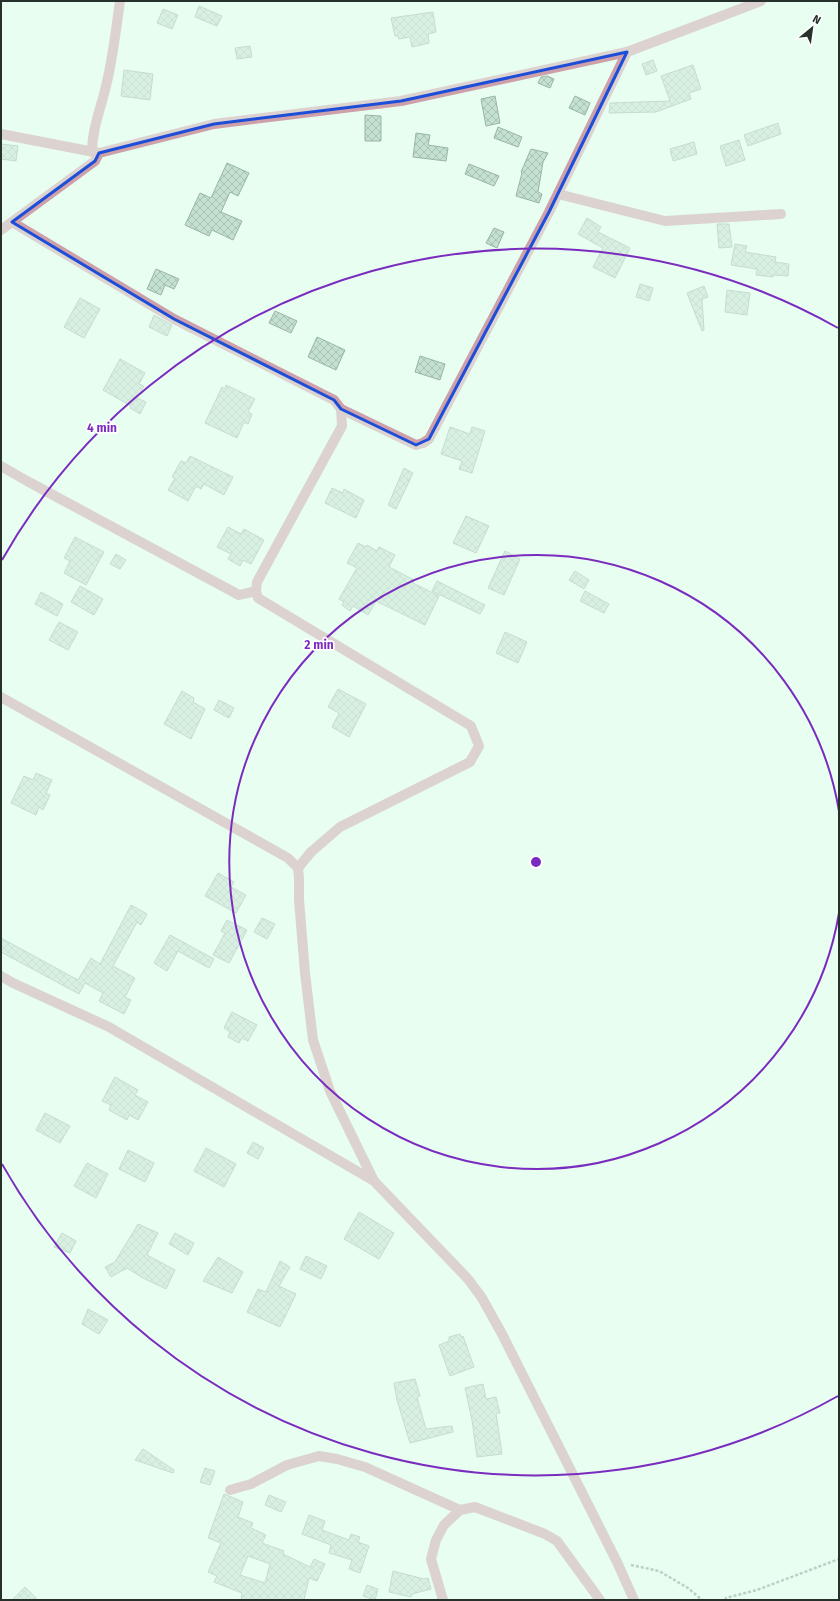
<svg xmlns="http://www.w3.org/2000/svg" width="840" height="1601" font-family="'Fira Sans',sans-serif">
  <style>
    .building { fill: url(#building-cross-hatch); stroke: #99b5a5; fill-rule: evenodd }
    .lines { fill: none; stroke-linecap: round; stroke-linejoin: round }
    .path { stroke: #889990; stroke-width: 2.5; stroke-dasharray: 3 2; stroke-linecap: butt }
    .street { stroke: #cea0aa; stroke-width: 10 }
    .marked { fill: none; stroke: #1d4ed8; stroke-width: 3; stroke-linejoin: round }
    .ring { fill: none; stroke: #7b2cbf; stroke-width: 2 }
    .centre { fill: #7b2cbf; stroke: #fff; stroke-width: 2 }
    .ring-label { font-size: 12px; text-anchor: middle; font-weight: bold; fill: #7b2cbf; stroke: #fff; stroke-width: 3.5; stroke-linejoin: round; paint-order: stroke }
  </style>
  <defs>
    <pattern id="building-cross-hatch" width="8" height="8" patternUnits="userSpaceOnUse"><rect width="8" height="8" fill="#c4e1d0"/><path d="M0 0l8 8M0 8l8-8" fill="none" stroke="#a8c2b3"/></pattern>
  </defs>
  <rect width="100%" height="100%" fill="#e7fef1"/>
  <g class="building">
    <path d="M199,6L222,16L217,26L195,17Z"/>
    <path d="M163,9L178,15L172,29L157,23Z"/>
    <path d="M433,12L436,32L428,34L429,43L412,47L410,37L399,39L398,36H395L391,18Z"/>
    <path d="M250,46L252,57L237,59L235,48Z"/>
    <path d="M653,60L657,71L646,75L642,64Z"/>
    <path d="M693,65L701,89L689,93L691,99L656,112L609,113L610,103L670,101L661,76Z"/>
    <path d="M124,70L153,74L150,100L121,96Z"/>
    <path d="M547,76L554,79L550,88L538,83L541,77Z"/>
    <path d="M495,96L500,123L486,126L481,99Z"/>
    <path d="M575,96L590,103L585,115L569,108Z"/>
    <path d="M365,115L381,116V141H365Z"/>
    <path d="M778,123L781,134L748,146L744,135Z"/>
    <path d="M498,127L522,137L518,147L494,138Z"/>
    <path d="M416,133L430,135L428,145L448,148L446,161L413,157Z"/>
    <path d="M739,140L745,160L726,166L720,146Z"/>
    <path d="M694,142L697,154L673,161L670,149Z"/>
    <path d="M1,144L18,146L16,161L1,159Z"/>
    <path d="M531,149L548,153L543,162L538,192L542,194L539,203L516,196L522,173L521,172Z"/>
    <path d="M227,163L249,173L238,196L230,192L221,212L242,221L233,240L212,230L209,236L185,225L200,193L211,198Z"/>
    <path d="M469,164L499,176L494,186L465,174Z"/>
    <path d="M587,218L601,227L598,232L630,248L615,278L593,267L603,248L578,234Z"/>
    <path d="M717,224H729L732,247L719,248Z"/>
    <path d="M494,228L504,232L497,248L486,243Z"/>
    <path d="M735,244L747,246L745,252L776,257L775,262L789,264L788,276L773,275V277L756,275L757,269L731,265Z"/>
    <path d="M156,269L179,279L174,289L165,285L161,295L147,289Z"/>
    <path d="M640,284L653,288L649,301L636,297Z"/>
    <path d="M704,286L708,297L702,299L704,330L702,331L687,293Z"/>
    <path d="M727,290L750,293L747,315L725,312Z"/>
    <path d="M80,298L100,309L84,338L64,327Z"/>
    <path d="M275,311L297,321L291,333L269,323Z"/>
    <path d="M154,315L172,325L167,336L149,327Z"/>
    <path d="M317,337L345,350L336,370L308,357Z"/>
    <path d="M420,356L445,364L440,380L415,372Z"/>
    <path d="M120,359L145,373L139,384L144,386L137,398L146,402L140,414L130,408L131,406L103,390Z"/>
    <path d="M226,385L255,399L248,412L252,414L248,424L244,422L237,438L205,423L222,387L225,389Z"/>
    <path d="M450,427L470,434L472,427L485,431L472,473L459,469L462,461L441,454Z"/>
    <path d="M190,456L233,477L224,495L204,484L201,489L196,486L188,501L168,490L175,478L172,477L181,461L186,463Z"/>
    <path d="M404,468L413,473L396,509L388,505Z"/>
    <path d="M332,488L343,493L344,489L364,500L356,518L325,503Z"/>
    <path d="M466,516L489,526L476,553L453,543Z"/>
    <path d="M228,527L241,534L244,529L264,540L251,564L243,560L240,566L228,559L231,554L217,547Z"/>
    <path d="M75,537L104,552L86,585L64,573L70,561L64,558Z"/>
    <path d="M358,543L366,547L367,545L377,551L379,547L395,555L389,567L414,580L413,583L439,596L425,625L376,601L368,615L353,606L350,611L342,605L344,602L339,599L357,568L347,563Z"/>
    <path d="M505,551L520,559L504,595L488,588Z"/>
    <path d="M116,554L126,560L120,569L110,564Z"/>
    <path d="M575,571L589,580L584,589L569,580Z"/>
    <path d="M437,581L485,605L480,614L432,591Z"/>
    <path d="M80,586L103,599L94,615L71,602Z"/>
    <path d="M585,591L609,604L604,613L580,601Z"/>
    <path d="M41,592L63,604L57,616L35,604Z"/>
    <path d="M59,622L78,632L68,650L49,640Z"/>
    <path d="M505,632L527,642L518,663L496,653Z"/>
    <path d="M338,689L366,704L349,737L332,727L339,713L328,707Z"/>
    <path d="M182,691L194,698L193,702L205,709L191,739L164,724Z"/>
    <path d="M219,700L234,708L229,718L214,710Z"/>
    <path d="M36,773L52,780L46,793L50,795L43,810L39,807L36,815L11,803L24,776L33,780Z"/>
    <path d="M218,873L234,882L231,887L246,895L236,913L205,896Z"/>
    <path d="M131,905L147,914L141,925L137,922L113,966L135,978L125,997L131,1000L124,1014L99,1001L103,993L85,983L79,994L1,952V938L78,980L91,958L100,964Z"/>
    <path d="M262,918L275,924L267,939L254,932Z"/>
    <path d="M227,920L247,930L229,963L213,955L225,933L221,931Z"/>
    <path d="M170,935L214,959L209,968L178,951L167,971L154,963Z"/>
    <path d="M232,1012L257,1025L248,1041L242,1038L239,1043L228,1037L230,1032L224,1028Z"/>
    <path d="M115,1077L138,1090L135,1095L148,1102L138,1120L129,1115L127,1120L109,1110L111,1105L102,1101Z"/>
    <path d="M45,1113L70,1126L60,1143L36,1130Z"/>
    <path d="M253,1142L264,1148L258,1159L247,1153Z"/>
    <path d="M206,1148L236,1164L224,1187L194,1171Z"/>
    <path d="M128,1150L154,1163L145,1182L119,1169Z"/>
    <path d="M87,1163L108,1174L96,1198L74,1186Z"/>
    <path d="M359,1212L394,1233L379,1259L344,1239Z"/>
    <path d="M138,1224L158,1233L147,1255L175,1270L166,1289L143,1278L127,1268L111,1277L105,1267L115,1262Z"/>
    <path d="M62,1233L76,1241L70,1253L54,1247Z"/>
    <path d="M175,1233L194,1243L188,1255L169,1244Z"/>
    <path d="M306,1256L327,1266L321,1279L300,1269Z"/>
    <path d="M218,1257L243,1272L232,1293L203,1281Z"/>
    <path d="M280,1261L290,1267L279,1286L296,1294L280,1327L247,1312L258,1289L266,1292Z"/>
    <path d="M88,1309L108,1320L99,1334L82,1324Z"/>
    <path d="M460,1334L461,1337L463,1336L474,1367L450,1376L439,1345L449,1341V1337Z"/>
    <path d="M415,1379L420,1396L417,1397L426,1429L452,1426L453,1432L410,1443L397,1400L394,1383Z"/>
    <path d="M483,1384L486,1399L496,1397L500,1413H496L502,1454L477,1457L472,1420L465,1388Z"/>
    <path d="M143,1449L174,1470L173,1473L135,1460Z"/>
    <path d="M205,1468L215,1471L210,1485L200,1482Z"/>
    <path d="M224,1494L243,1502L238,1517L253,1523L251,1528L266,1535L262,1543L284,1551L283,1554L310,1567L314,1559L325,1564L317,1581L309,1578L304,1600H241L242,1593L214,1582L217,1576L208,1572L221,1543L208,1538ZM248,1556L270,1564L265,1583L240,1575Z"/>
    <path d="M269,1495L286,1502L281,1512L265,1505Z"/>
    <path d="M309,1515L325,1521L322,1530L349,1540L351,1534L360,1537L358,1542L369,1546L360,1573L349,1569L352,1560L329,1553L331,1545L302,1534Z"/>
    <path d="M393,1571L424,1579L428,1578L431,1589L412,1594L411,1597L389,1592Z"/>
    <path d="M367,1585L378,1589L375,1600L363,1596Z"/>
    <path d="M25,1587L38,1600H12Z"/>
  </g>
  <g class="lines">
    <g class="path">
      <path d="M631,1565L659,1571L688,1588L702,1600"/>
      <path d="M725,1600L726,1598L757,1590L839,1559"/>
    </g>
    <g class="street">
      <path d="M1,134L99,153"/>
      <path d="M92,152C92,129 101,108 106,86C113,58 116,29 120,1"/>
      <path d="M558,194L665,221L781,214"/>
      <path d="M12,222L174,319L334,400L341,409L342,426L257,582L256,591L258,598L471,726L479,746L470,762L340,827L311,852L298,868"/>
      <path d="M1,230L95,161L99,153L214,124L401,101L627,52L761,1"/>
      <path d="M341,409L416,445L423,443L429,439L549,212L627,52"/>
      <path d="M1,466L27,481L239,595L256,591"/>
      <path d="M1,697L288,858L298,868L299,878V900L305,973L313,1040L330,1091L374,1181"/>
      <path d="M1,976L13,983L109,1027L374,1181L468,1279L482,1298L502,1334L617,1562L634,1600"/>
      <path d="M230,1490L251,1484L287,1465L319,1456L337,1459L365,1467L460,1510"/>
      <path d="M443,1600L431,1559L436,1540L444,1525L460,1510L475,1507L545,1534L557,1541L600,1600"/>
    </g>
  </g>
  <path d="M0 0H840V1601H0ZM627,52L549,212L440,418L429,439L416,445L341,409L334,400L174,319L12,222L95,161L99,153L214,124L401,101Z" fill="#e7fef1" fill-opacity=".55" fill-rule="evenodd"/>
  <path class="marked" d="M627,52L549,212L440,418L429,439L416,445L341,409L334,400L174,319L12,222L95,161L99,153L214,124L401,101Z"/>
  <g class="ring">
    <path d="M839 913A307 307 0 1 1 839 811"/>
    <path d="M838 1396A614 614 0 0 1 2 1164M2 560A614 614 0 0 1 838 328"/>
  </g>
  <circle cx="536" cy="862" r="6" class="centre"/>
  <g class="ring-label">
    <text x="102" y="432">4 min</text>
    <text x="319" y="649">2 min</text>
  </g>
  <rect width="840" height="1601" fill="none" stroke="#26312b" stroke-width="4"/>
  <g transform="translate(812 28) rotate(29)" stroke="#ffffff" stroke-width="3" paint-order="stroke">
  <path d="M0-3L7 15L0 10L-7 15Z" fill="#26312b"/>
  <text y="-6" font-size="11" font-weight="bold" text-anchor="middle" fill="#26312b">N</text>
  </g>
</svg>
